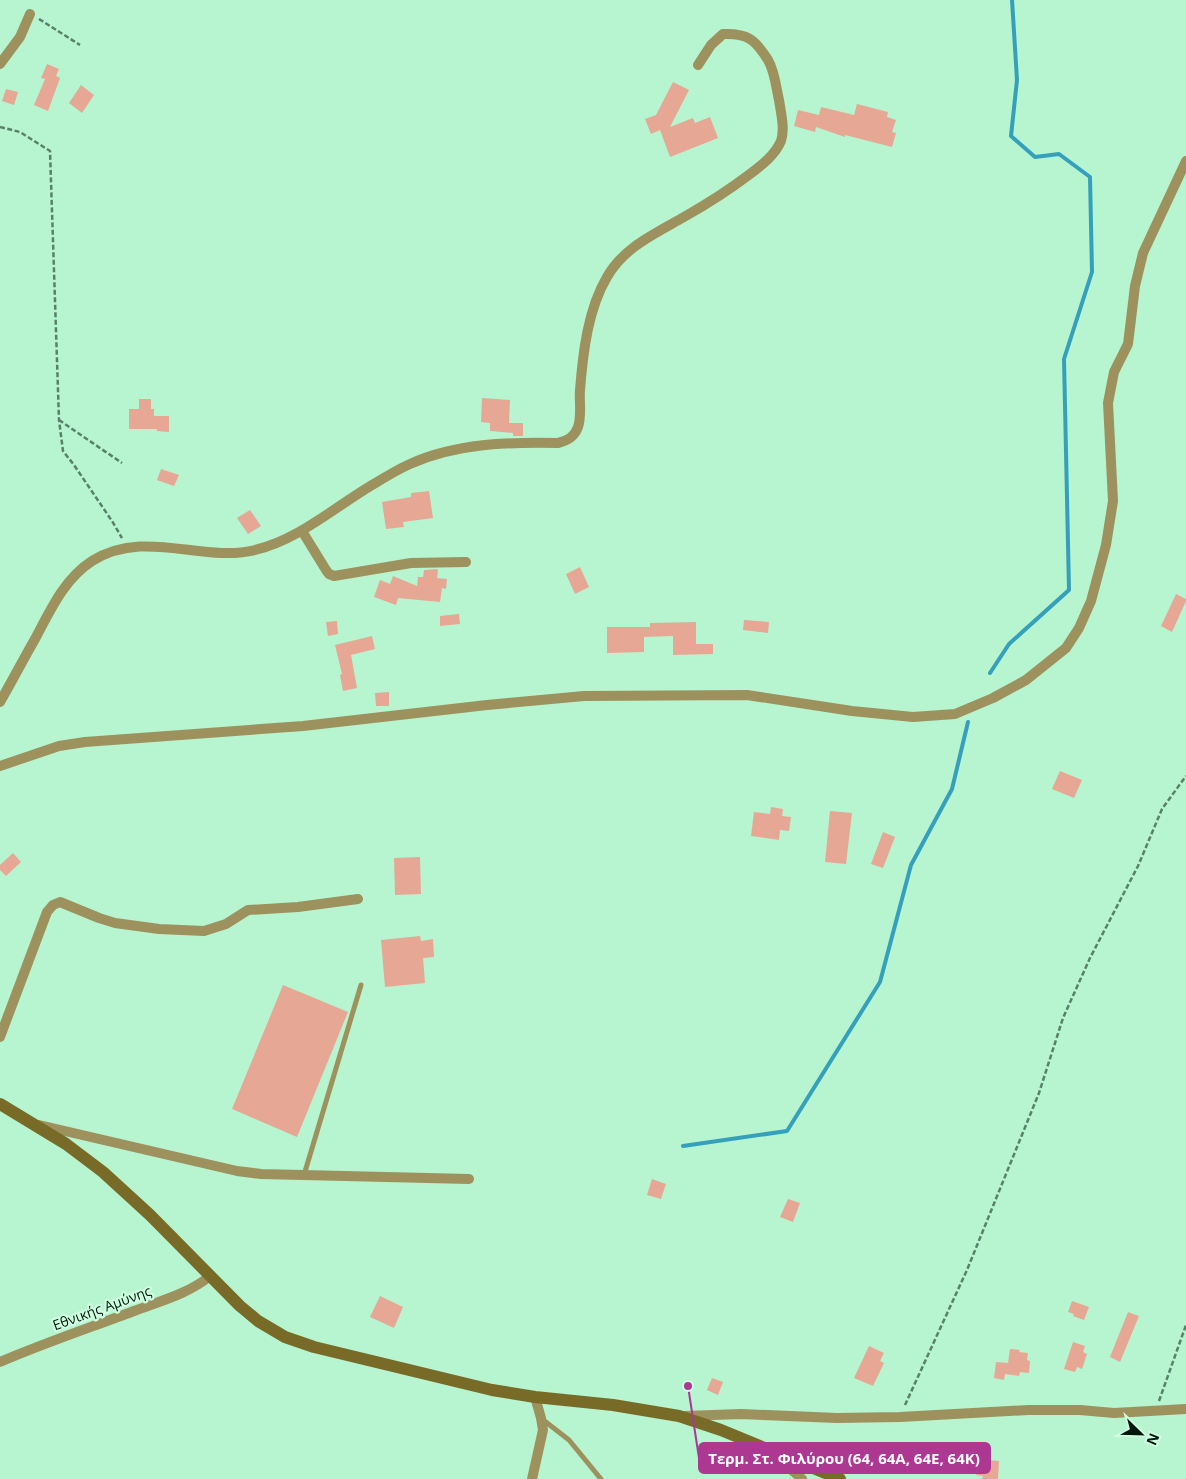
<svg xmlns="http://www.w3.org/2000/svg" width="1186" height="1479" font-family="'Open Sans',sans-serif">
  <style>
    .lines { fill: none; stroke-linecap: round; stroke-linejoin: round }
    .stream { stroke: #35a0bb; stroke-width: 4 }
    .building { fill: #e6a894 }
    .path { stroke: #58816a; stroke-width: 2.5; stroke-dasharray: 5 2.5; stroke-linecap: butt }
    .lane { stroke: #9d925e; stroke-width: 5 }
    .street { stroke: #9d925e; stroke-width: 10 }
    .secondary { stroke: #786b28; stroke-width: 12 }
    .labels { text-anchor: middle; stroke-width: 4.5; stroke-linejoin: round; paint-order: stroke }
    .street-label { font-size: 14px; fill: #00160a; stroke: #ceffe1 }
    .leader { fill: none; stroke: #ac3892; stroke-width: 2 }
    .callout-dot { fill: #ac3892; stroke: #ceffe1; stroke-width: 2 }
    .callout { fill: #ac3892; stroke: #ac3892; stroke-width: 2 }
    .callout-label { font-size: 15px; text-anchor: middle; font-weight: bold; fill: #fff }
  </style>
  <rect width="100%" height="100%" fill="#b7f4d0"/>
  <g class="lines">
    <g class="stream">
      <path d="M990,673L1009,644L1069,590L1064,359L1092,272L1090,177L1059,154L1035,157L1011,136L1017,80L1012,0"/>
      <path d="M683,1146L787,1131L880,982L911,865L952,789L968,722"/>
    </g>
  </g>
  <g class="building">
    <path d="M47,64L59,69L56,76L60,78L48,111L34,105L45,79L41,78Z"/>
    <path d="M673,82L689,90L670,127L693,118L695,123L710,117L718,138L670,157L660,130L651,134L645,119L656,115Z"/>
    <path d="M81,85L94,95L82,113L69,103Z"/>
    <path d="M6,89L18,92L14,105L2,101Z"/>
    <path d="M857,104L888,112L887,117L896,120L892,132L896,133L892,147L845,135V137L816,127L815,132L794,126L798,110L819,115L821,107L854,115Z"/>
    <path d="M482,398L510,400L509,423H523V436H513V433L490,431V423L481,422Z"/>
    <path d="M139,399H151V409H154V416H169V432L157,431V429H129V409H139Z"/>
    <path d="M161,469L179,475L174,486L157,480Z"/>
    <path d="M429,491L433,518L403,522L404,527L386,529L382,502L411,497V493Z"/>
    <path d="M250,510L261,526L248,534L237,518Z"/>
    <path d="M580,567L589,587L575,594L566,574Z"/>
    <path d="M437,569L438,570L437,578L447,579L446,589L442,588L440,602L398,598L396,605L374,597L380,580L390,584L393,576L417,586L418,577H423L424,570Z"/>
    <path d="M1176,594L1186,599V601L1172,632L1161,626Z"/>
    <path d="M459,614L460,624L440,626V616Z"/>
    <path d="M744,620L769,622L768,633L743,630Z"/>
    <path d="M337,621L338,634L328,636L326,622Z"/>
    <path d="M696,622V644H713V654L673,655V636L644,637V652L607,653V627H650V623Z"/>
    <path d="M372,636L375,649L351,655L357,688L343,691L340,675L342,674L335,645Z"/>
    <path d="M389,692V706H376L375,693Z"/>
    <path d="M1060,771L1082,780L1074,798L1052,789Z"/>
    <path d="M771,807L783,809L782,816L791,817L789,831L780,830L779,840L751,836L754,812L770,814Z"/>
    <path d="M830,811L852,813L846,864L825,862Z"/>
    <path d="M883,832L895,837L883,868L871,864Z"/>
    <path d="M13,853L21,862L6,876L0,870V865Z"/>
    <path d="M420,857L421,894L395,895L394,858Z"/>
    <path d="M420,936L421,941L433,939L434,957L423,958L425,983L385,987L381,940Z"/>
    <path d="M283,985L348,1012L297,1137L232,1109Z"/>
    <path d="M652,1179L666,1184L661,1199L647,1195Z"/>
    <path d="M788,1199L800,1203L793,1222L780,1217Z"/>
    <path d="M380,1296L403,1307L394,1328L370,1317Z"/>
    <path d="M1072,1301L1089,1307L1084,1320L1073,1316L1074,1314L1068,1312Z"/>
    <path d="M1128,1312L1139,1316L1120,1362L1110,1357Z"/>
    <path d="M1073,1342L1085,1346L1083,1352L1087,1354L1082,1369L1077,1367L1075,1372L1064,1369Z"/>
    <path d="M869,1346L884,1353L880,1361L884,1363L873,1386L854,1378Z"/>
    <path d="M1010,1349L1020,1350L1019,1352L1028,1353L1027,1360L1030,1361L1029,1373L1020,1372L1019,1376L1005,1374L1004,1380L994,1378L996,1362L1008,1363Z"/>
    <path d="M712,1378L723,1382L718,1395L707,1390Z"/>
    <path d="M978,1459L999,1461L998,1479H982L983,1476L976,1475Z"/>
  </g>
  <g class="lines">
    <g class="path">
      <path d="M39,19L80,45"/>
      <path d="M0,127L20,132L50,151L59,420L63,451L74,465L112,521L122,538"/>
      <path d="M59,420L122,463"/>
      <path d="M1159,1401L1186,1325"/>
      <path d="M905,1405L967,1270L1039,1093L1063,1018L1090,958L1138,866L1162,809L1186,776"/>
    </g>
    <g class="lane">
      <path d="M304,1175L361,985"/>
      <path d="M542,1419L569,1440L601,1479"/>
    </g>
    <g class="street">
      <path d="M0,64L20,37L30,14"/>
      <path d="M302,531L326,570L329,574L334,576L411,563L466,562"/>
      <path d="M0,702C12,681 23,660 35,639C50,611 64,579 92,561C145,528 202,563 255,550C296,540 329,512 364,490C379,481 394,471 410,464C456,443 509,442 558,443C567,441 575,436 578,427C582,416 579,401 580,390C583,352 588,309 607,277C624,247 656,233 684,217C707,204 729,190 750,174C762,165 775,155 781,141C785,129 781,113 779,100C776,87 775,72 768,60C755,39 747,33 723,34L711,45L698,65"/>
      <path d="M0,766L59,746L85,742L303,726L487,705L584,696L747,695L852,711L913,717L955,714L993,698L1026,680L1066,648L1079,628L1091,601L1106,545L1113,501L1108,403L1114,372L1128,344L1135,286L1143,253L1186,161"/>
      <path d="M0,1037L47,912L53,905L60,902L99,918L115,923L159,929L204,931L226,924L248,910L298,907L358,899"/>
      <path d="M39,1125L237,1171L261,1174L469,1179"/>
      <path d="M0,1362C44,1343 89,1328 134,1311C160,1301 188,1294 210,1276"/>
      <path d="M685,1416L741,1414L837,1418L900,1417L1028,1410H1080L1114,1413L1186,1409"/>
      <path d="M774,1454L802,1479"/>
      <path d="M532,1479L543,1430L541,1418L535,1397"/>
    </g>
    <path class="secondary" d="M0,1104L66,1144L103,1172L150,1215L240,1306L258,1321L285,1337L314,1347L492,1390L535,1397L613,1405L679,1416L721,1430L840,1479"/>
  </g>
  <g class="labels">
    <g class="street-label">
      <text transform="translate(102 1308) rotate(-20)" y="5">Εθνικής Αμύνης</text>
    </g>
  </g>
  <path class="leader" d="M688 1386L699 1458"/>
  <circle class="callout-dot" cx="688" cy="1386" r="5"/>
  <rect class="callout" x="699" y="1443" width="291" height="30" rx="5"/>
  <g class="callout-label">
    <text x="844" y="1464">Τερμ. Στ. Φιλύρου (64, 64Α, 64Ε, 64Κ)</text>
  </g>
  <g transform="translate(1141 1434) rotate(113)" stroke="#ceffe1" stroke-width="4" paint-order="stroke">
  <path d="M0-4L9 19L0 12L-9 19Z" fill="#00160a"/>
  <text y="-8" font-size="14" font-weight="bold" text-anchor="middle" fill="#00160a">N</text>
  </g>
</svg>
